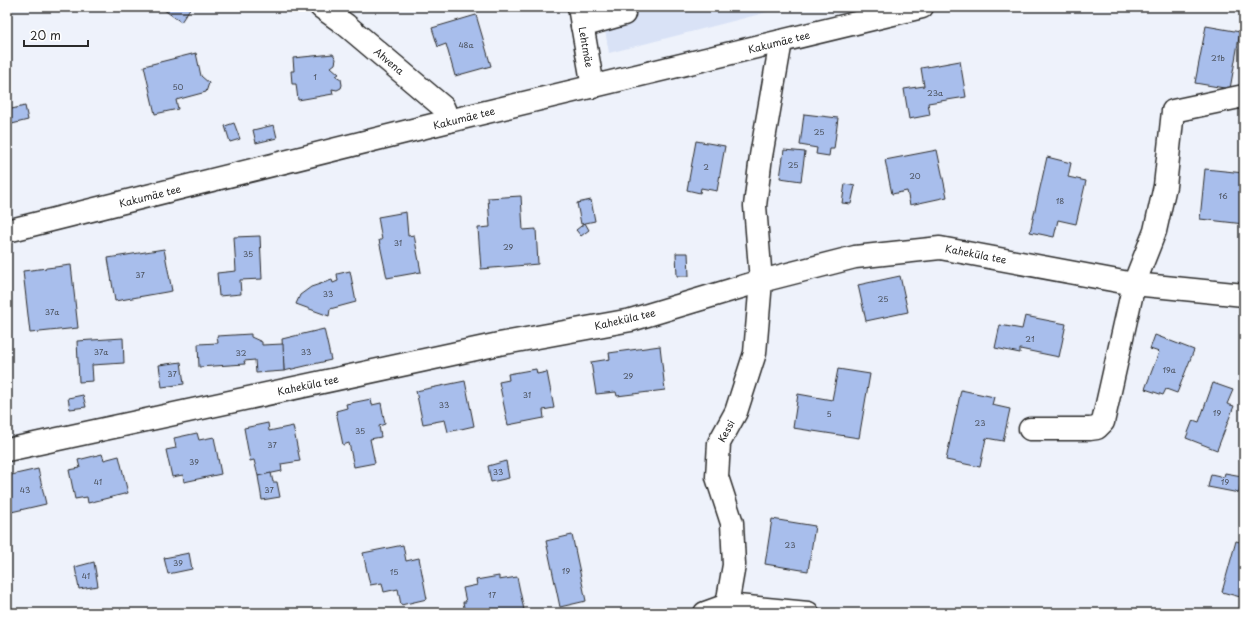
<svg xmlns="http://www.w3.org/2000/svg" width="1251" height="620" font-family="'Playpen Sans',sans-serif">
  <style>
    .built { fill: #d9e2f6 }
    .building { fill: #a8beec; stroke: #2b2b2b }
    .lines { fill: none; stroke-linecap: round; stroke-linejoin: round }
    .minor-casing { stroke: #2b2b2b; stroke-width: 25 }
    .minor { stroke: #fff; stroke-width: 22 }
    .labels { text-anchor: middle; stroke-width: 3.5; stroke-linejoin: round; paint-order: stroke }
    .number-label { font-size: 8px; fill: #4a505b }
    .street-label { font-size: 10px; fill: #2b2b2b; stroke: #fff }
  </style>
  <rect width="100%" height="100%" fill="#eef2fb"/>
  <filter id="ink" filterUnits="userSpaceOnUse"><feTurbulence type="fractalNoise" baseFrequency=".025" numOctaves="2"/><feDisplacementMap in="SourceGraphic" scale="8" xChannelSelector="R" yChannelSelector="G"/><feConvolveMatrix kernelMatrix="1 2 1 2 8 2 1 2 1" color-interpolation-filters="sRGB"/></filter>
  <g filter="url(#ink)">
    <path class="built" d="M601,7H787L609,53Z"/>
    <g class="building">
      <path d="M160,7H191L181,22Z"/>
      <path d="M476,15L491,66L455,76L446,44L438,47L432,28Z"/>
      <path d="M1206,26L1240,32L1230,89L1195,83Z"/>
      <path d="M196,53L201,76L209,83L206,92L176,100L178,109L155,114L144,66Z"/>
      <path d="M333,54L336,59L335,64L331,67L339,74L336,76L341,79L342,85L341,88L337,90L332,89L333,94L298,100L296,84H292L291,71H294L293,58Z"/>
      <path d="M960,61L966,97L928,103L930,115L909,119L904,89L924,86L921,68Z"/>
      <path d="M25,106L28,120L8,125L7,110Z"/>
      <path d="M804,114L838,118L834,149H830L829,156L816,154L817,148L800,145Z"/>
      <path d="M234,123L240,139L230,142L225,126Z"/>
      <path d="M274,125L277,138L256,143L253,130Z"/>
      <path d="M696,141L725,146L717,191L701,188L700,193L687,190Z"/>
      <path d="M784,150L805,152L801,181L780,178Z"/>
      <path d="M937,150L947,197L910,205L907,191L892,194L885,160Z"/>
      <path d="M1047,157L1071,163L1068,177L1086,181L1076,224L1058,220L1054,237L1030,232Z"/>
      <path d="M1205,169L1244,173V224L1200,219Z"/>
      <path d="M845,184L855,186L851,204L842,203Z"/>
      <path d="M521,196L523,230L536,229L538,264L481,269L478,228L490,227L488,198Z"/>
      <path d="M591,200L595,221L581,224L577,203Z"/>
      <path d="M406,212L408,236L414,235L421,272L387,278L379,240H382L378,217Z"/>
      <path d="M585,223L589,230L581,236L576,230Z"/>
      <path d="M260,236L262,279L240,280L241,294L219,296L217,273L236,271L234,237Z"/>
      <path d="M164,249L172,291L115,301L108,258Z"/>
      <path d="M676,253H688L689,276H677Z"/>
      <path d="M71,265L78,328L30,333L23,271Z"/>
      <path d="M350,271L356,302L330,309L329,316L296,304L300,295L311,287L332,280L333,283L338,281L337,274Z"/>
      <path d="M900,276L908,312L866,321L858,285Z"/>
      <path d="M1025,316L1066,324L1059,357L1020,349V353L995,348L1000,325L1022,329Z"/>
      <path d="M324,329L331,360L284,371L282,339Z"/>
      <path d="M251,334V337L262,342V345L283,344L284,371L256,373L255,360L244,361L245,364L199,367L198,344L218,343L217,336Z"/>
      <path d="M1155,335L1194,350L1177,393L1166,389L1163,395L1145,389L1159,352L1150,349Z"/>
      <path d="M123,338L124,363L92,365L93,381L79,382L77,341Z"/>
      <path d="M660,346L665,390L617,396L616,392L596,394L591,362L610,359L609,353Z"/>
      <path d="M181,362L184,384L162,387L159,365Z"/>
      <path d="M536,369L537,374L547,372L554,408L543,410L544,418L508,425L499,382L509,380L508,374Z"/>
      <path d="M838,369L870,374L859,438L793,428L798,394L832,400Z"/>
      <path d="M465,381L474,426L448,432L445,420L423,424L416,391Z"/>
      <path d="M1213,383L1233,390L1227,404L1234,406L1217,450L1186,438L1193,420L1199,422Z"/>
      <path d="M961,390L994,397L992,405L1010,409L1003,441L986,438L980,467L946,460Z"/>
      <path d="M83,395L86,407L70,409L68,398Z"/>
      <path d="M371,399L372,405L381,403L385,424L379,426L381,437L370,439L375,463L354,467L349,443L343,445L336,411L347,408L346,404Z"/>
      <path d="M268,423L269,431L293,426L300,461L281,464L282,471L258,476L254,460L250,461L244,428Z"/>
      <path d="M197,433L199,440L214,437L221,474L184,482L183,475L172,477L166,450L176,448L174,438Z"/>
      <path d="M102,454L104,460L119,456L128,493L88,503L87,497L75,499L69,470L80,468L78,460Z"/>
      <path d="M506,461L509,478L491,482L488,466Z"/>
      <path d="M38,469L46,504L7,513V476Z"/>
      <path d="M271,473L273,482H277L280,497L262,500L258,476Z"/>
      <path d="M1225,473L1242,476L1239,493L1208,487L1211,474L1224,477Z"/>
      <path d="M772,519L815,526L808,571L765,564Z"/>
      <path d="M572,535L586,601L560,607L546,541Z"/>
      <path d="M1236,541L1244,543V598L1222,592Z"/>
      <path d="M403,545L406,561L419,558L427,599L401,605L398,589L384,592L382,583L370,585L363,553Z"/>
      <path d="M189,553L192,569L168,574L164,558Z"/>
      <path d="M94,562L98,586L79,589L75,567Z"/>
      <path d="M499,576V580L517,577L524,610L516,612V613H465L463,602H466L463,588L477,585L476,580Z"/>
    </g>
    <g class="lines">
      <defs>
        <g id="minor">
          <path d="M321,7L346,25L443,107L449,121"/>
          <path d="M579,7L593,87"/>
          <path d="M582,26L624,14"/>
          <path d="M7,231L449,121L922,7"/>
          <path d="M1030,429H1090L1097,428L1103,422L1134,284L1155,231L1165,186L1173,111L1244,96"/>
          <path d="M7,450L499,344L631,320L761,281L855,257L940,248L1134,284L1244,295"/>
          <path d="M727,605L734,565L732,523L717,477L719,443L736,412L755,353L761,281L755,206L761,156L781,41"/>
          <path d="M705,613L727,605L808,613"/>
        </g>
      </defs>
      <use href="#minor" class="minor-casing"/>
      <use href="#minor" class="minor"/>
    </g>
  </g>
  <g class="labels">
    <g class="number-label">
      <text x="466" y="48">48a</text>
      <text x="1218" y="61">21b</text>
      <text x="315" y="80">1</text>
      <text x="178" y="90">50</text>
      <text x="935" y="96">23a</text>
      <text x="819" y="135">25</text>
      <text x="793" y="168">25</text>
      <text x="706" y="170">2</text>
      <text x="915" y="179">20</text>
      <text x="1223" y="199">16</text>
      <text x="1060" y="204">18</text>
      <text x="398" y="246">31</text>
      <text x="508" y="250">29</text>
      <text x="248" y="257">35</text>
      <text x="140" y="278">37</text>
      <text x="328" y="297">33</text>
      <text x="883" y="302">25</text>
      <text x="52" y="315">37a</text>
      <text x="1030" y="342">21</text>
      <text x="101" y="355">37a</text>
      <text x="306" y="355">33</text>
      <text x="241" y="356">32</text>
      <text x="1169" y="373">19a</text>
      <text x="172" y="377">37</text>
      <text x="628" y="379">29</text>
      <text x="527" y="398">31</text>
      <text x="444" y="408">33</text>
      <text x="1217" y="416">19</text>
      <text x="829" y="417">5</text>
      <text x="980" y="426">23</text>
      <text x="360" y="434">35</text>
      <text x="272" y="448">37</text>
      <text x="194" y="465">39</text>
      <text x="498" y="475">33</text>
      <text x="98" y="485">41</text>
      <text x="1225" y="485">19</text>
      <text x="25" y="493">43</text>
      <text x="269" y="493">37</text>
      <text x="790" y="548">23</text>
      <text x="178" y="566">39</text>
      <text x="566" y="574">19</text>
      <text x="394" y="575">15</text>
      <text x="86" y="579">41</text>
      <text x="492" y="598">17</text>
    </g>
    <g class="street-label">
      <text transform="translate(779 42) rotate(-14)" y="4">Kakumäe tee</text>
      <text transform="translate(586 47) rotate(80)" y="4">Lehtmäe</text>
      <text transform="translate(389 61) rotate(40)" y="4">Ahvena</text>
      <text transform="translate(464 118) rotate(-14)" y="4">Kakumäe tee</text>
      <text transform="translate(150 196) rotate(-14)" y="4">Kakumäe tee</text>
      <text transform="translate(976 254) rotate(11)" y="4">Kaheküla tee</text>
      <text transform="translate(625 319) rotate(-13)" y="4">Kaheküla tee</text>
      <text transform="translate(308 385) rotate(-12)" y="4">Kaheküla tee</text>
      <text transform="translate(726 431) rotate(-62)" y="4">Kessi</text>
    </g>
  </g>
  <rect width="1251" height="620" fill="none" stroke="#fff" stroke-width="24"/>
  <rect x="12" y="12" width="1227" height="596" fill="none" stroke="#2b2b2b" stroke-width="1.5" filter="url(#ink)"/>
  <path d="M24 40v6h64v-6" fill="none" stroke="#2b2b2b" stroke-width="2"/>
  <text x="30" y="40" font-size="12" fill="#2b2b2b" stroke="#ffffff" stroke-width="3" paint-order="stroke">20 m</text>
</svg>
